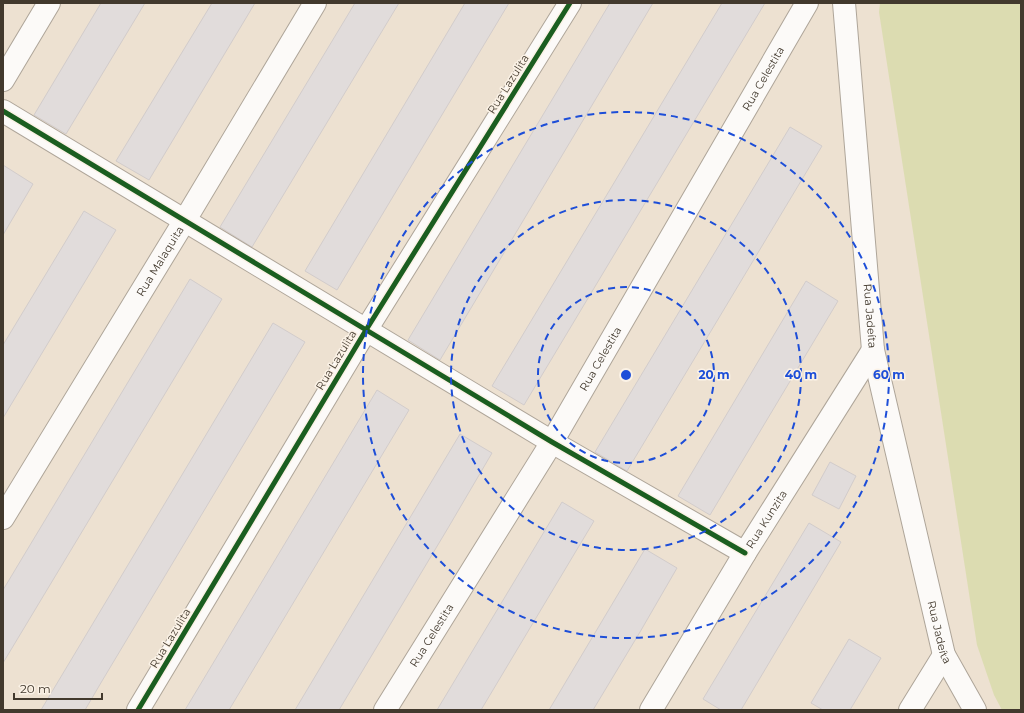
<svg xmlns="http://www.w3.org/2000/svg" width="1024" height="713" font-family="Montserrat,sans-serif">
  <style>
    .green { fill: #dcdcb1 }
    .building { fill: #e1dcdb; stroke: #d2cccb }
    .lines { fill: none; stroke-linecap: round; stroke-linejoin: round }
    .street-casing { stroke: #aea599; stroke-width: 24 }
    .street { stroke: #fcfaf8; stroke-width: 22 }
    .cycleway-casing { stroke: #fbf2e6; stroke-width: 8 }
    .cycleway { stroke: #1b5e20; stroke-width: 5 }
    .ring { fill: none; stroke: #1d4ed8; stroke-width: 2; stroke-dasharray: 7 5 }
    .labels { text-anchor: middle; stroke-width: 3; stroke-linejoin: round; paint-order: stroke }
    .street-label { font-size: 11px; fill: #42392d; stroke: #fbf2e6 }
    .centre { fill: #1d4ed8; stroke: #fbf2e6; stroke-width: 2 }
    .ring-label { font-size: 12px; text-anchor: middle; font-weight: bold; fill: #1d4ed8; stroke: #fbf2e6; stroke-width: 3; stroke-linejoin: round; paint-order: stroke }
  </style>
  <rect width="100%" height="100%" fill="#ede1d1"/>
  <path class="green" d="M880,3H1021V710H1002L994,695L977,645L879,12Z"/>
  <g class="building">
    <path d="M101,3H145L66,134L34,115Z"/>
    <path d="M212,3H255L149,180L116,161Z"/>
    <path d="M355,3H399L252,247L220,227Z"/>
    <path d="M465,3H509L337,290L305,271Z"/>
    <path d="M610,3H653L440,360L408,340Z"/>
    <path d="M722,3H765L524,405L492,386Z"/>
    <path d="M790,127L822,146L627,471L595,452Z"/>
    <path d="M3,165L33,184L3,235Z"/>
    <path d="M84,211L116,230L3,418V345Z"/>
    <path d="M190,279L222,299L3,663V590Z"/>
    <path d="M806,281L838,301L710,515L678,496Z"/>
    <path d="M273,323L305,342L102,681L85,710H41Z"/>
    <path d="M377,390L409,410L229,710H185Z"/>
    <path d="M460,434L492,453L448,528L339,710H295Z"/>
    <path d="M830,462L856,476L839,509L812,495Z"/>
    <path d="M562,502L594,521L481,710H437Z"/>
    <path d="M809,523L841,542L741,710H721L703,699Z"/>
    <path d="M645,549L677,568L640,632L593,710H549Z"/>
    <path d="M849,639L881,658L850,710H823L811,703Z"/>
  </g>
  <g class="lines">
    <defs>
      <g id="street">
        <path id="s1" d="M844,3L873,350L944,655L975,710"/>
        <path d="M3,80L49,3"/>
        <path d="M3,111L552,442L745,553"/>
        <path id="s2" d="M3,518L185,220L315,3"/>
        <path d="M138,710L366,330L570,3"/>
        <path id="s3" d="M385,710L552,442L807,3"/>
        <path id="s4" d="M651,710L745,553L873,350"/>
        <path d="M910,710L944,655"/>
      </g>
    </defs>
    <use href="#street" class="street-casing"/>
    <use href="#street" class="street"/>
    <defs>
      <g id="cycleway">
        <path d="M3,111L552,442L745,553"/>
        <path d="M138,710L366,330L570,3"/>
      </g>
    </defs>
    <use href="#cycleway" class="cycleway-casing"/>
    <use href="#cycleway" class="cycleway"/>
  </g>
  <g class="ring">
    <circle cx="626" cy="375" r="88"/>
    <circle cx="626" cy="375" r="175"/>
    <circle cx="626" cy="375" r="263"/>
  </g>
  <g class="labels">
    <g class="street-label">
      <text dy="4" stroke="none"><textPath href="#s3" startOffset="736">Rua Celestita</textPath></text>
      <text transform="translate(508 84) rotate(-58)" y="4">Rua Lazulita</text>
      <text dy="4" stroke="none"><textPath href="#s2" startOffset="301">Rua Malaquita</textPath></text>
      <text dy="4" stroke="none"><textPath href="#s1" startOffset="314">Rua Jadeíta</textPath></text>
      <text dy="4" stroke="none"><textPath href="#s3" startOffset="412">Rua Celestita</textPath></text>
      <text transform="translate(336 360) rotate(-59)" y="4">Rua Lazulita</text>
      <text dy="4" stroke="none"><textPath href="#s4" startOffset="223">Rua Kunzita</textPath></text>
      <text dy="4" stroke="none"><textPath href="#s1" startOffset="638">Rua Jadeíta</textPath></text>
      <text dy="4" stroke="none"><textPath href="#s3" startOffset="88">Rua Celestita</textPath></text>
      <text transform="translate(170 638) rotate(-59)" y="4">Rua Lazulita</text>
    </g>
  </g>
  <circle cx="626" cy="375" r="6" class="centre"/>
  <g class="ring-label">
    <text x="714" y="379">20 m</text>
    <text x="801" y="379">40 m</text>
    <text x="889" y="379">60 m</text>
  </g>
  <rect width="1024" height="713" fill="none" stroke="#42392d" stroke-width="8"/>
  <path d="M14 693v6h88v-6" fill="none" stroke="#42392d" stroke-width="2"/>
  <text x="20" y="693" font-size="12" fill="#42392d" stroke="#fbf2e6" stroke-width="3" paint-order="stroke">20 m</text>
</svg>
